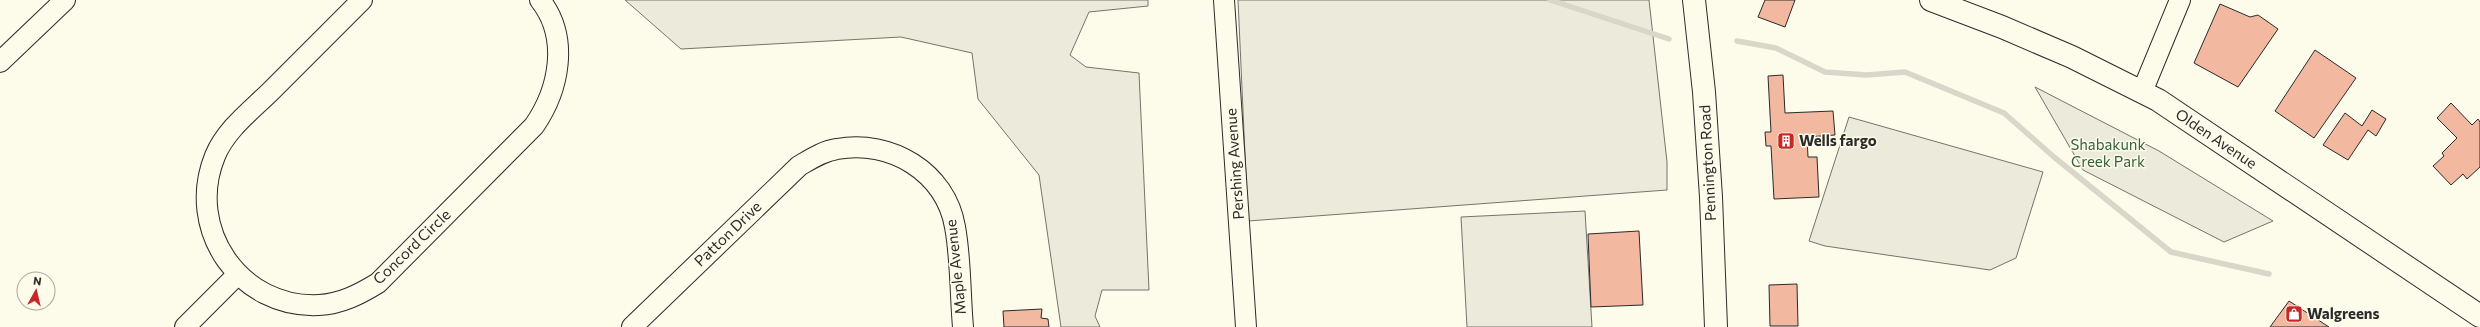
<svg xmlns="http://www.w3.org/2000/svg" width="2480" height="327" font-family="Commissioner,sans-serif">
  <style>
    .green { fill: #ecebdb; stroke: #74746e }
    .parking { fill: #eceadb; stroke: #74746e }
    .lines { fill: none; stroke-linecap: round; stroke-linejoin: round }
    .stream { stroke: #d8d7c9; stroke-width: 5.5 }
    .building { fill: #f2b8a0; stroke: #2b2b2b }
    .minor-casing { stroke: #2b2b2b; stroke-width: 22 }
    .major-casing { stroke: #2b2b2b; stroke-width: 24 }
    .minor { stroke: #fdfbea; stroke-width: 20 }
    .major { stroke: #fdfbea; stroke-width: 22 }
    .labels { text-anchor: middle; stroke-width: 3; stroke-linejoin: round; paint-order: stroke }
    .street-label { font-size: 15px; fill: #2b2b2b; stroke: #fdfbea }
    .poi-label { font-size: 15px; font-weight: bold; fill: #2b2b2b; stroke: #fdfbea; text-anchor: start }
    .park-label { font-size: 15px; fill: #34623c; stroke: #fdfbea }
  </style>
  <rect width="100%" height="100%" fill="#fdfbea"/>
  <g class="green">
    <path d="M625,0H1148V6L1089,12L1070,55L1086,67L1139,73L1149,290H1102L1095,316L1100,327H1061L1039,175L978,99L972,53L901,37L681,49Z"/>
    <path d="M1238,0H1649L1667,162V190L1248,221Z"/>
    <path d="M2035,87L2159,151L2273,221L2224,242L2083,170Z"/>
  </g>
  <g class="parking">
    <path d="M1849,117L2043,172L2016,258L1990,270L1825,246L1809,241Z"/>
    <path d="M1585,211L1592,327H1467L1461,217Z"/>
  </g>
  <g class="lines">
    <g class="stream">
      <path d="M1550,0L1669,39"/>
      <path d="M1737,41L1776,48L1825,72L1866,75L1905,72L2004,113L2054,157L2171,252L2269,274"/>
    </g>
  </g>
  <g class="building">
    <path d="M1765,0H1795L1785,27L1758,17Z"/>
    <path d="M2220,4L2250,17L2258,15L2278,29L2238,87L2194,63Z"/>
    <path d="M2315,50L2356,78L2314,138L2275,111Z"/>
    <path d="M1783,75L1785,113L1833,111L1835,135L1807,137L1808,157H1817L1819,197L1774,199L1771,146H1766L1765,132H1771L1768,76Z"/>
    <path d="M2451,103L2472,125L2478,119L2480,122V167L2467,179L2463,174L2451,185L2433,166L2444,156L2442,153L2457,138L2437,118Z"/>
    <path d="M2372,110L2386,119L2376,136L2368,130L2348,160L2323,145L2345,113L2362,126Z"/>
    <path d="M1639,231L1643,305L1591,307L1588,234Z"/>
    <path d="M1797,284L1798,326H1770L1769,285Z"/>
    <path d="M2289,301L2329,327H2270Z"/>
    <path d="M1042,309L1041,318L1048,319L1049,327H1004L1003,311Z"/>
  </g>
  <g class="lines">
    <defs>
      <g id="minor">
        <path d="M362,0C332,30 302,60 272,90C252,110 226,129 215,156C185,229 240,309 319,305C341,304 360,294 378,283L534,126C559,90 570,38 540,0"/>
        <path d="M1224,0L1246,327"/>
        <path d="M0,62L65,0"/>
        <path d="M2142,92L2180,0"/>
        <path d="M185,327L237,275"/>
        <path d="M632,327L799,166C811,159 823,151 837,149C890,139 946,172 955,227C961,259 960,294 963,327"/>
      </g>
      <g id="major">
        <path d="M1694,0L1704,92L1711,197L1716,327"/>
        <path d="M1931,0L2002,27L2072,57L2158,100L2480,316"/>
      </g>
    </defs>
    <use href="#minor" class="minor-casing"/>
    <use href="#major" class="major-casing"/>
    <use href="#minor" class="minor"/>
    <use href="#major" class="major"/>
  </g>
  <defs>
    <symbol id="building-square" viewBox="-11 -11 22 22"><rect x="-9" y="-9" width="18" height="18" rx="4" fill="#c62828" stroke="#fdfbea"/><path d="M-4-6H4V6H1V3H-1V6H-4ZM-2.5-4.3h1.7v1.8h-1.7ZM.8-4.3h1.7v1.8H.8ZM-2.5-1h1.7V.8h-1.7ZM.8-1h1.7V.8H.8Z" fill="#fff"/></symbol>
    <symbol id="shop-square" viewBox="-11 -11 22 22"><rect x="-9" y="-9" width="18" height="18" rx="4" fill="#c62828" stroke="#fdfbea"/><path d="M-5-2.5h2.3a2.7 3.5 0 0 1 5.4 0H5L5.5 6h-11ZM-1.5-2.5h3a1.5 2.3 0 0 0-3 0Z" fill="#fff"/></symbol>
  </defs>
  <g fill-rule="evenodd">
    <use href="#building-square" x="1776" y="131" width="20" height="20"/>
    <use href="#shop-square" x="2284" y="304" width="20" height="20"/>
  </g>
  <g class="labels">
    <g class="street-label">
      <text transform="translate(2216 139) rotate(34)" y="5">Olden Avenue</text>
      <text transform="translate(1708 163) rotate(-93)" y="5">Pennington Road</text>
      <text transform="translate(1235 164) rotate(-94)" y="5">Pershing Avenue</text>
      <text transform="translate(728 234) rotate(-44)" y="5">Patton Drive</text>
      <text transform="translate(412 247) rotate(-44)" y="5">Concord Circle</text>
      <text transform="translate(956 267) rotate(-96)" y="5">Maple Avenue</text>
    </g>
    <g class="poi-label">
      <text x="1799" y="146">Wells fargo</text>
      <text x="2307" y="319">Walgreens</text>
    </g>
    <g class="park-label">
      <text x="2108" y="150">Shabakunk<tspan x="2108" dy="17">Creek Park</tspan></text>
    </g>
  </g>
  <g transform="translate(36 291) rotate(8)"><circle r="19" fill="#fdfbea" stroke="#a9a89e"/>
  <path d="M0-3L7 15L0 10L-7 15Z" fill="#c62828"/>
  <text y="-6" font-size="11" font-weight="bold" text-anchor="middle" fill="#2b2b2b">N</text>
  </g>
</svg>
